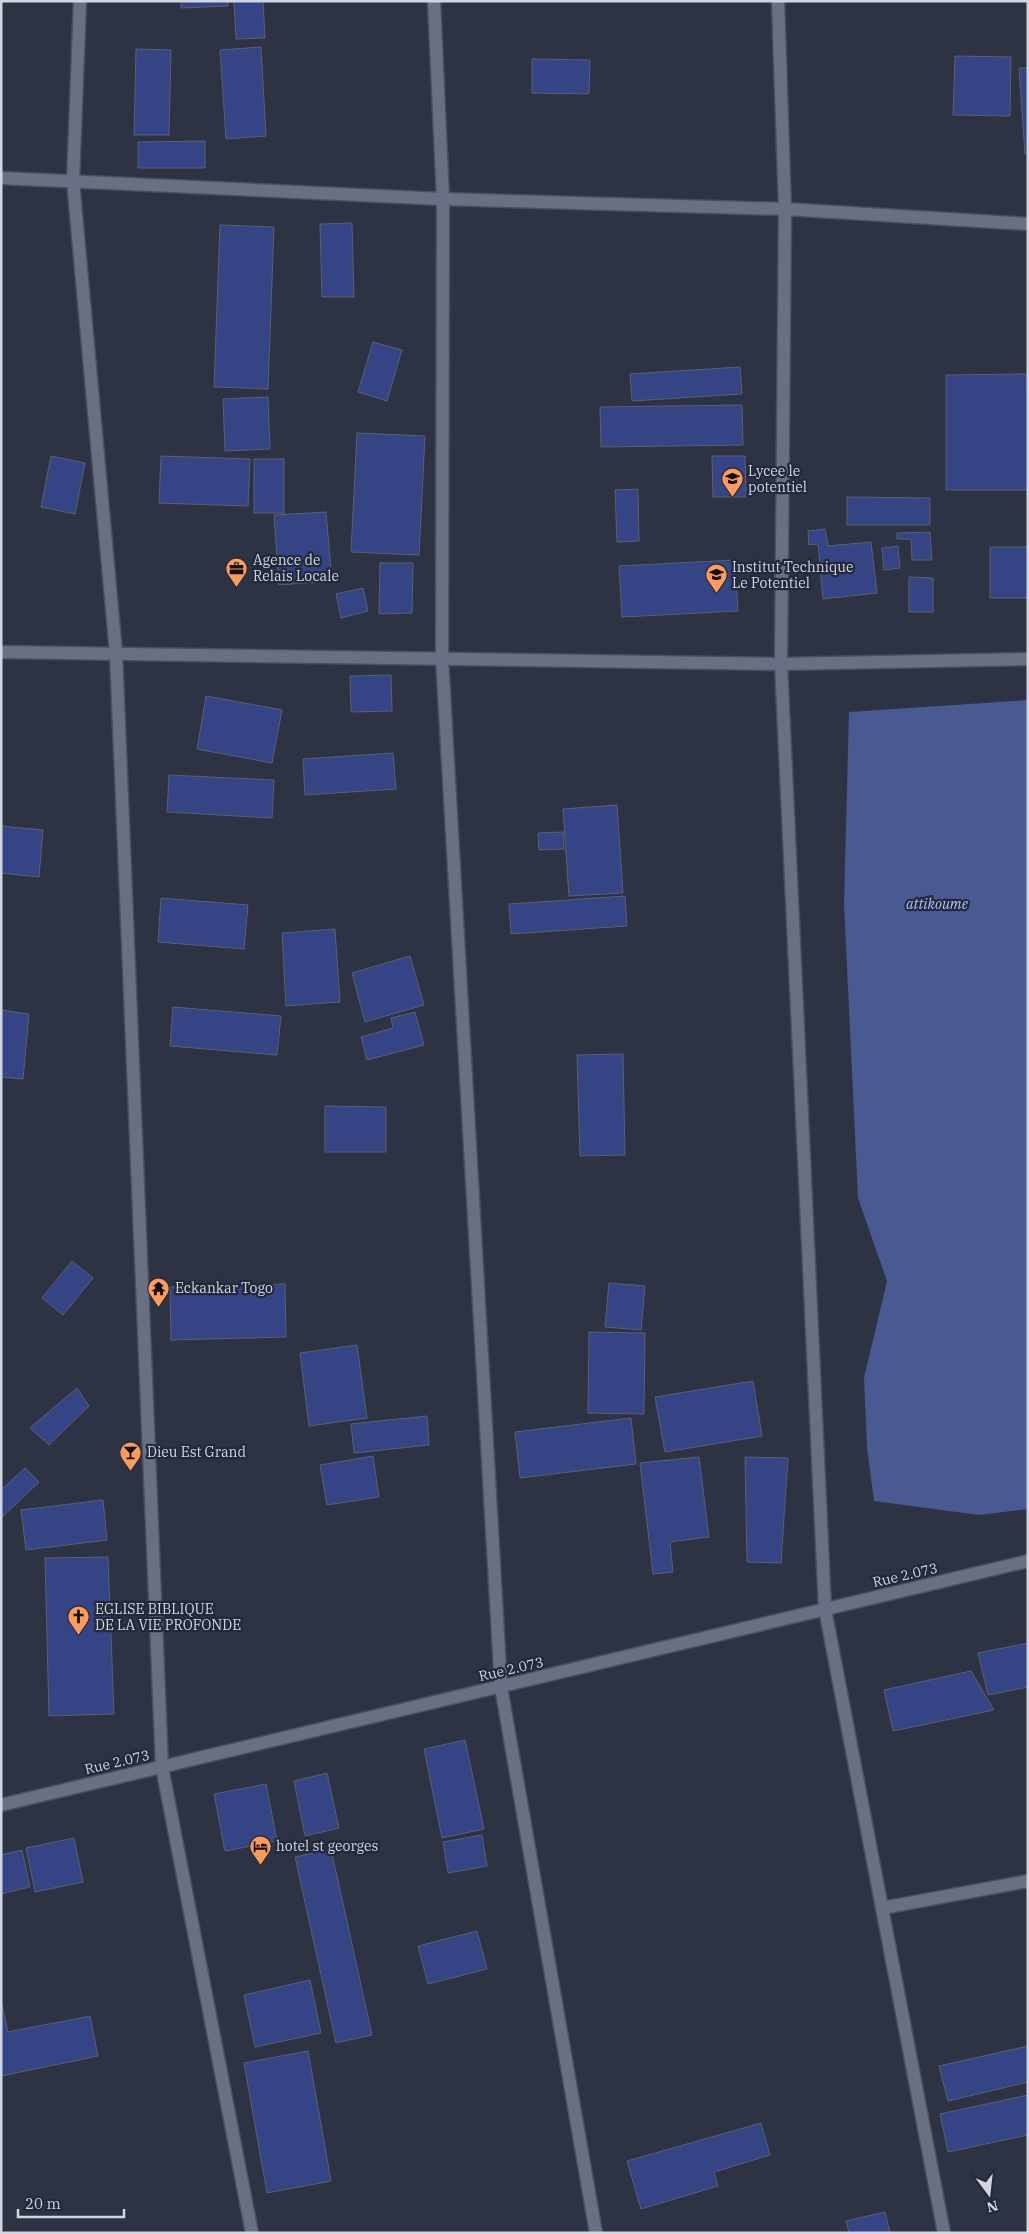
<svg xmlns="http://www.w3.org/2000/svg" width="1029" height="2234" font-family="'IBM Plex Serif',serif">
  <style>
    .green { fill: #495991 }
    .building { fill: #344484; stroke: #5a6072 }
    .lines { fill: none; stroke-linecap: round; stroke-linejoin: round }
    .minor-casing { stroke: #4a4e5d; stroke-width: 15 }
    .tertiary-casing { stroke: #4a4e5d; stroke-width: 15 }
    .minor { stroke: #697083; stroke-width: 12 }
    .tertiary { stroke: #697083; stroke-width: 12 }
    .labels { text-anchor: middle; stroke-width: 4.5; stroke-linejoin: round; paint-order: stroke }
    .poi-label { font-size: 14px; fill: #d1d5e0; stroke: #232939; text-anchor: start }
    .park-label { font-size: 14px; font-style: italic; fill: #b0c3fc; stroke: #232939 }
    .street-label { font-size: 14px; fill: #d1d5e0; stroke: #232939 }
  </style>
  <rect width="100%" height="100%" fill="#2d3343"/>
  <path class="green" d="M1028,700V1509L979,1515L874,1501L867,1448L864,1378L887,1281L858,1198L844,904L849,712Z"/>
  <g class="building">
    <path d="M181,1H228V6L181,8Z"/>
    <path d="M234,1H263L265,38L236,39Z"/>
    <path d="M261,47L266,136L226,139L220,50Z"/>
    <path d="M136,49L171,50L169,135H134Z"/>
    <path d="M955,56L1011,57L1010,116L953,115Z"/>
    <path d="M532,59L590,60L589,94L532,93Z"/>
    <path d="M1019,68H1028V154H1025Z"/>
    <path d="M205,141V168H138V142Z"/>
    <path d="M352,223L354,297H322L320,224Z"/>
    <path d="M220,225L274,227L268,389L214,387Z"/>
    <path d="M373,342L402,350L387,401L358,392Z"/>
    <path d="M740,367L742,394L632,401L630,374Z"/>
    <path d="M1027,374L1028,490H946V375Z"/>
    <path d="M268,397L270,449L225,451L223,399Z"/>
    <path d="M742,405L743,445L601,447L600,407Z"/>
    <path d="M357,433L425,436L419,555L351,552Z"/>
    <path d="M51,456L85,463L75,514L41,507Z"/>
    <path d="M161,456L250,459L248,506L159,503Z"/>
    <path d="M712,456H745L746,497H713Z"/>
    <rect x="254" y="459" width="30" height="54"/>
    <path d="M638,489L639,541L617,542L615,490Z"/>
    <path d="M847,497L930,498V525H847Z"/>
    <path d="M326,512L332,581L279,585L274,515Z"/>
    <path d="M825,529L828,546L871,542L877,593L823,599L818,544L809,545L808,531Z"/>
    <path d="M930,532L932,560H912L911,539H897V533Z"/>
    <path d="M898,546L900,568L884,570L882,548Z"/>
    <rect x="990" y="547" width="38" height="51"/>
    <path d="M735,560L738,611L622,617L619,566Z"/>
    <path d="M380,563H413L412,613L379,614Z"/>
    <path d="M909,577L933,578V612H909Z"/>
    <path d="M363,588L368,611L341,618L336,594Z"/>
    <path d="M391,675L392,711L351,712L350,676Z"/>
    <path d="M206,696L282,710L272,763L197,749Z"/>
    <path d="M393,753L396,789L305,795L303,759Z"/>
    <path d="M169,775L274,780L272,818L167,812Z"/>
    <path d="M617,805L623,893L569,896L563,809Z"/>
    <path d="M1,826L43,830L39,877L1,873Z"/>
    <path d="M563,832L564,849L539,850L538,833Z"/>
    <path d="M625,896L627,926L511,934L509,904Z"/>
    <path d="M161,898L248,905L244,949L158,942Z"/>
    <path d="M335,929L340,1002L286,1006L282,933Z"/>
    <path d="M410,956L424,1005L365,1022L352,973Z"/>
    <path d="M173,1007L281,1016L277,1055L170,1046Z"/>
    <path d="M1,1010L29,1014L23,1079L1,1077Z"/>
    <path d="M415,1012L424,1045L367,1060L361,1037L393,1028L391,1018Z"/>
    <path d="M623,1054L625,1155L580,1156L577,1055Z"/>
    <path d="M325,1106L386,1107V1152H325Z"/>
    <path d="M72,1261L93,1278L63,1315L42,1298Z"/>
    <path d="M609,1283L645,1286L641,1330L605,1327Z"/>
    <path d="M285,1284L286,1337L171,1340L170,1287Z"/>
    <path d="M589,1332L645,1333L644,1414L588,1413Z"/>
    <path d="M357,1345L367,1418L309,1426L300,1353Z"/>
    <path d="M753,1381L762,1436L665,1452L655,1397Z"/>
    <path d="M77,1388L89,1406L49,1445L30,1428Z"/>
    <path d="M427,1416L429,1445L354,1453L351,1424Z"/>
    <path d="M631,1418L636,1464L520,1478L515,1432Z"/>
    <path d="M373,1456L379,1497L327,1505L320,1465Z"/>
    <path d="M699,1457L709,1537L670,1542L673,1572L653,1574L640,1463Z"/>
    <path d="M745,1457L788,1458L781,1563L747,1562Z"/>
    <path d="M25,1468L39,1482L1,1518V1490Z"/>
    <path d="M103,1500L107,1540L26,1550L21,1510Z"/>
    <path d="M108,1557L114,1714L49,1716L45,1558Z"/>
    <path d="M1028,1643V1687L988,1695L978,1653Z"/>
    <path d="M971,1671L994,1710L893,1731L884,1690Z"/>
    <path d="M465,1740L484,1829L442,1838L424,1749Z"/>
    <path d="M327,1773L339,1828L305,1836L294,1781Z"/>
    <path d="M266,1784L277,1841L225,1851L214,1794Z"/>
    <path d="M482,1835L487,1866L448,1873L443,1842Z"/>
    <path d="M74,1838L83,1882L35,1892L26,1848Z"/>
    <path d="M331,1849L372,2035L336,2043L295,1857Z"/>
    <path d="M22,1850L30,1887L1,1894V1855Z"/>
    <path d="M477,1931L487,1969L428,1984L418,1946Z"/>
    <path d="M310,1980L321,2033L255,2047L244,1995Z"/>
    <path d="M1,2000L8,2032L90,2016L98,2056L1,2076Z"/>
    <path d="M1028,2046V2082L948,2101L939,2066Z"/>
    <path d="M308,2051L331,2181L267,2193L244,2063Z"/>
    <path d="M1028,2095V2135L948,2152L940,2114Z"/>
    <path d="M761,2123L770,2155L714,2172L718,2186L641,2209L627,2161Z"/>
    <path d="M885,2212L890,2233H849L846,2221Z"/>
  </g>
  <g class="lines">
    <defs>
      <g id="minor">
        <path d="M80,1L73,181L116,653L162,1767L252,2233"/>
        <path d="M434,1L443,199L442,658L501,1687L596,2233"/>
        <path d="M778,1L785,209L781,664L825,1609L944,2233"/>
        <path d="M1,178L443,199L785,209L1028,224"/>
        <path d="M1,652L781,664L1028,659"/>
        <path d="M882,1908L1028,1881"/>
      </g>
      <path id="tertiary" d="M1,1805L1028,1561"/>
    </defs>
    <use href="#minor" class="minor-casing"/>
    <use href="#tertiary" class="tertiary-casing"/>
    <use href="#minor" class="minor"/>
    <use href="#tertiary" class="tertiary"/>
  </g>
  <defs>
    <symbol id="school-pin" viewBox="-11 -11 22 30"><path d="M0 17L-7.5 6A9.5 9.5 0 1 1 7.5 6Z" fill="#fe9b59" stroke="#232939"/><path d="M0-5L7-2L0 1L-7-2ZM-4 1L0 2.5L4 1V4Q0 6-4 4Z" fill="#111"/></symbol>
    <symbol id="office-pin" viewBox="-11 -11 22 30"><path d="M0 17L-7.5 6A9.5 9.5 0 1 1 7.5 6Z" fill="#fe9b59" stroke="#232939"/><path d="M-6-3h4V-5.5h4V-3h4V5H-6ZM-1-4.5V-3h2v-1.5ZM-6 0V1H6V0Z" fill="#111"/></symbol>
    <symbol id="temple-pin" viewBox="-11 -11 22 30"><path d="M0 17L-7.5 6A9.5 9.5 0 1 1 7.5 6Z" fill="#fe9b59" stroke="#232939"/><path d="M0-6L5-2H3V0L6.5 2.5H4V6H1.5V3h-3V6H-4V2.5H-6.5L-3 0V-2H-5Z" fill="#111"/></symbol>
    <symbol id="bar-pin" viewBox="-11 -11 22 30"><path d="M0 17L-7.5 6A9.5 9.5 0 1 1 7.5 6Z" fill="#fe9b59" stroke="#232939"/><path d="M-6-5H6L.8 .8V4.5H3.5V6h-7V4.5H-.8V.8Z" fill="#111"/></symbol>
    <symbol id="church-pin" viewBox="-11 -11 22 30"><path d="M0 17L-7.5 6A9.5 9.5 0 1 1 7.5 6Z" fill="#fe9b59" stroke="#232939"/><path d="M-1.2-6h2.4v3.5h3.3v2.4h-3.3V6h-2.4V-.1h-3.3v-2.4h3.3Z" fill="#111"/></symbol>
    <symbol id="hotel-pin" viewBox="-11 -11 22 30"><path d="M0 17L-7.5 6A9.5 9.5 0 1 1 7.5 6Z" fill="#fe9b59" stroke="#232939"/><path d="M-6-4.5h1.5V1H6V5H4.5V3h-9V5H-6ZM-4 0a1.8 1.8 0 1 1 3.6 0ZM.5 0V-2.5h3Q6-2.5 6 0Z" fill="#111"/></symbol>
  </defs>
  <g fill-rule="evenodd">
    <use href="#school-pin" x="720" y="466" width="25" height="34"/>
    <use href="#office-pin" x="224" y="556" width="25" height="34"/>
    <use href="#school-pin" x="704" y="562" width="25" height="34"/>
    <use href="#temple-pin" x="146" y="1276" width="25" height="34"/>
    <use href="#bar-pin" x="118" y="1440" width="25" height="34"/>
    <use href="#church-pin" x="66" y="1604" width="25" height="34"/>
    <use href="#hotel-pin" x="248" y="1834" width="25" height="34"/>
  </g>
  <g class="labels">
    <g class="poi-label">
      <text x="748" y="476">Lycee le<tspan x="748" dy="16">potentiel</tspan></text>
      <text x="253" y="565">Agence de<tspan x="253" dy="16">Relais Locale</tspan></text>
      <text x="732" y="572">Institut Technique<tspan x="732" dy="16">Le Potentiel</tspan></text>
      <text x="175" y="1293">Eckankar Togo</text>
      <text x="147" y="1457">Dieu Est Grand</text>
      <text x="95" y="1614">EGLISE BIBLIQUE<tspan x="95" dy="16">DE LA VIE PROFONDE</tspan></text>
      <text x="276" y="1851">hotel st georges</text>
    </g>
    <g class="park-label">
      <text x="937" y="909">attikoume</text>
    </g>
    <g class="street-label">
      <text transform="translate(905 1575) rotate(-13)" y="5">Rue 2.073</text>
      <text transform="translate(511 1669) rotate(-13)" y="5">Rue 2.073</text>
      <text transform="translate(117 1762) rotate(-13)" y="5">Rue 2.073</text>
    </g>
  </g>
  <rect width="1029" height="2234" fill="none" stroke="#d1d5e0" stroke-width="5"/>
  <g transform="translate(989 2194) rotate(165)" stroke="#232939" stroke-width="4" paint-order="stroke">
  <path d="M0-4L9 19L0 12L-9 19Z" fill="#d1d5e0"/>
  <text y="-8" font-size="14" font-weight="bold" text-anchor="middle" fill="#d1d5e0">N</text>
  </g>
  <path d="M18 2209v8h106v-8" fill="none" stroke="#d1d5e0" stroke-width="2.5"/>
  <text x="25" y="2209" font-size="15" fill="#d1d5e0" stroke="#232939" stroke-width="4" paint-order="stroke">20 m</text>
</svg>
